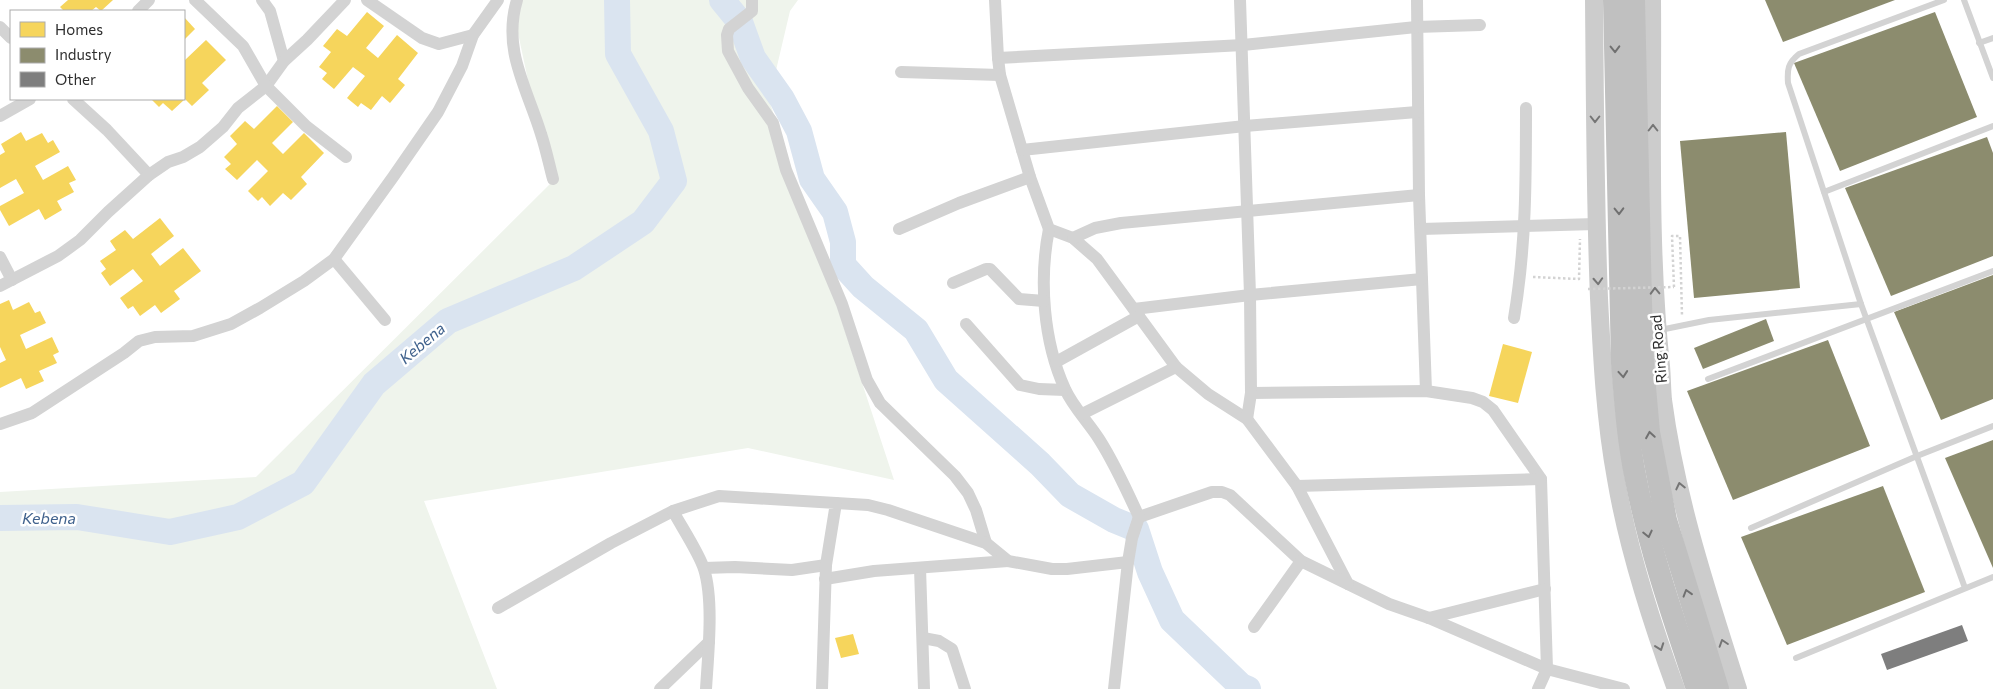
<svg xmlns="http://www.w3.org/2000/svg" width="1993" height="689" font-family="Commissioner,sans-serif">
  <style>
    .green { fill: #eff4ec }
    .homes { fill: #f6d55c }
    .industry { fill: #8c8c6e }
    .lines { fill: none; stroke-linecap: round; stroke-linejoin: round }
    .river { stroke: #dae4f0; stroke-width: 26 }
    .building { fill: #7e7e7e }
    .path { stroke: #d3d3d3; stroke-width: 2.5; stroke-dasharray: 2.5 2.5; stroke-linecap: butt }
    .lane { stroke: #d3d3d3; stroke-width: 6 }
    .street { stroke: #d3d3d3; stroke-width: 12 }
    .secondary { stroke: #ccc; stroke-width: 18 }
    .highway { stroke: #c0c0c0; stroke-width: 22 }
    .path-bridge { stroke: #d3d3d3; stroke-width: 2.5; stroke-dasharray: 2.5 2.5; stroke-linecap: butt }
    .oneway { stroke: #707070 }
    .oneway2 { stroke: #757575 }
    .labels { text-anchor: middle; stroke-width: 5; stroke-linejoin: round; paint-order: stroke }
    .street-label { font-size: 15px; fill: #2e2e2e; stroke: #fff }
    .water-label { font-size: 16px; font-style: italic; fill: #40628d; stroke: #fff }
  </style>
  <rect width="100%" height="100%" fill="#fff"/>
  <path class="green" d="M511,0H798L790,11L769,100L894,480L748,448L424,501L497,689H0V492L256,477L550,184Z"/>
  <g class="homes">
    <path d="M68,0H113L101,11L96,7L91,11H64L60,7Z"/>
    <path d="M367,12L384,26L366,48L378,58L397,35L418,53L398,79L405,85L390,103L382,96L371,110L361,103L358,107L347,98L365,76L353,67L334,89L322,79L327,73L319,67L331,52L323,46L337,29L347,36Z"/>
    <path d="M184,17L195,29L184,40Z"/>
    <path d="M206,40L226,60L202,83L209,90L192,106L185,99L172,111L163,103L159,107L151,99H184V59L185,60Z"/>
    <path d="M277,106L293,122L272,143L283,154L304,133L324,153L301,177L307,184L291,200L283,193L270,206L262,197L258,201L248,191L268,171L257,160L237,180L225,169L231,164L224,157L237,144L230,136L245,121L254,129Z"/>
    <path d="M21,132L26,141L42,133L48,143L53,140L60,152L35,166L43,180L68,166L76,180L69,183L74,192L57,201L62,210L45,220L39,209L9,226L0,210V206L24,193L16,179L0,188V155L5,152L1,144Z"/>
    <path d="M160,218L174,236L151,254L160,266L183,248L201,271L174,291L180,299L161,313L155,305L140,316L133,306L128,309L120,298L143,281L133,269L110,286L101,273L106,269L100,261L116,250L110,241L125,230L133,239Z"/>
    <path d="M9,300L13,310L29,302L35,313L40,311L46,323L20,335L26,349L52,337L59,352L53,355L57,363L39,371L44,381L26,389L21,378L0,388V363L6,360L0,347V304Z"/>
    <path d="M1503,344L1532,352L1518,403L1489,396Z"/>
    <path d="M853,634L859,654L841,658L835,638Z"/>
  </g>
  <g class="industry">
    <path d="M1765,0H1895L1783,42Z"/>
    <path d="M1935,12L1977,117L1840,171L1794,63Z"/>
    <path d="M1786,132L1800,288L1694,298L1680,141Z"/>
    <path d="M1987,137L1993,153V256L1891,296L1845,188Z"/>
    <path d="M1993,275V399L1941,420L1894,312Z"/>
    <path d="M1766,319L1774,341L1703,369L1694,348Z"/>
    <path d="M1828,340L1870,446L1733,500L1687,391Z"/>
    <path d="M1993,440V568L1945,458Z"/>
    <path d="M1883,486L1925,592L1787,645L1741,537Z"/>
  </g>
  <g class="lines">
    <g class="river">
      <path d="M722,0L740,22L753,58L782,99L799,131L812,179L835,212L843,242V265L863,287L916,330L946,380L1040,464L1070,495L1114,520L1136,529L1150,572L1172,620L1241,686L1248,689"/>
      <path d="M0,518L77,517L170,532L238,517L303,483L374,384L448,321L574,268L643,222L674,181L661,131L618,54L617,0"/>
    </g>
  </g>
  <path class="building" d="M1962,625L1968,641L1887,670L1881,654Z"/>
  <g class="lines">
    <g class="path">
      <path d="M1533,277L1579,279L1580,239"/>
      <path d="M1674,287L1672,236H1680L1682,316"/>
    </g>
    <g class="lane">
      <path d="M1944,0L1799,54C1788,63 1787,69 1788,83L1861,304L1965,588"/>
      <path d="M1964,0L1993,78"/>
      <path d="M1979,43L1993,38"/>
      <path d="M1824,192L1993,126"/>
      <path d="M1660,330L1709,320L1861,304"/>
      <path d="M1708,379L1993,271"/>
      <path d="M1751,528L1917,456L1993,426"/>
      <path d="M1796,658L1993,577"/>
    </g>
    <g class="street">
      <path d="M262,0L270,11L284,61"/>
      <path d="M345,0L307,40L284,61L266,86L306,126L346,157"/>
      <path d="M367,0L422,38L439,44L473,35"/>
      <path d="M517,0C502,50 527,88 541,134C546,149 549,164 553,179"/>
      <path d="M752,0V11L729,29L727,35L728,51L748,88L773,123L786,170L842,304L867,380L880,403L955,476L968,493L976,510L986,543"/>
      <path d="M995,0L998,58L1000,75L1030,177L1049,229L1073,238L1097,259L1176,367L1208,394L1247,419L1297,486L1348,584L1389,604L1429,618L1547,669L1624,689"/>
      <path d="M1240,0L1250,295L1251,393L1426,391L1472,398L1483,402L1493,410L1541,479L1547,669L1538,689"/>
      <path d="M1417,0L1419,195L1426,391"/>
      <path d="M138,11L149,0"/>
      <path d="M0,27L11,38"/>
      <path d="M998,58L1243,45L1416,27L1480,25"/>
      <path d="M901,72L1000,75"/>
      <path d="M73,99L107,130L149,175"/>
      <path d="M0,116L30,99"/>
      <path d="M1022,150L1245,126L1417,112"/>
      <path d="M899,229L959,203L1030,177"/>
      <path d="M1049,229C1039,279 1043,341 1065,389C1073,407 1089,423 1099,439C1115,464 1127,491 1139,517L1212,492H1222L1230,495L1301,561L1348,584"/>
      <path d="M1421,229L1596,224"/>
      <path d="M1073,238L1095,228L1121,223L1419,195"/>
      <path d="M0,257L12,280"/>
      <path d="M334,259L385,320"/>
      <path d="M953,283L986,269H990L1019,299L1044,301"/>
      <path d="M0,286L58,256L80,240L108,212L149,175L168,162L183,157L200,147L223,127L238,108L266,86L243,46L195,0"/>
      <path d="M1134,309L1250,295L1422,279"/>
      <path d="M1514,318C1526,247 1526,180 1526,108"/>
      <path d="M966,324L1020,385L1039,389L1065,390"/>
      <path d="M1056,362L1139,316"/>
      <path d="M1082,414L1176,367"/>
      <path d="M1247,419L1251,393"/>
      <path d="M0,424L32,413L124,353L139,341L155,337L193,336L231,324L260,308L304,281L334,259L393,177L438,112L462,66L473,35L498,0"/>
      <path d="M1297,486L1541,479"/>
      <path d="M836,503L868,505L888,510L986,543L1008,561L1052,569H1067L1128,562"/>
      <path d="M704,568L735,567L792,570L826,565"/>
      <path d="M920,568L924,689"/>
      <path d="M825,579L874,571L1008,561"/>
      <path d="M498,608L611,543L673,511"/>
      <path d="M1429,618L1545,589"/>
      <path d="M1254,627L1301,561"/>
      <path d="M923,638L939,641L952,649L965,689"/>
      <path d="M660,689L709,642"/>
      <path d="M706,689C708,655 714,601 704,569C699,553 681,526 673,511L719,496L836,503L826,565L822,689"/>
      <path d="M1114,689L1128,562L1132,538L1139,517"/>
    </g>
    <g class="secondary">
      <path d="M1594,0C1595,99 1595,199 1599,298C1602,359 1605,419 1616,479C1628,550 1651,621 1676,689"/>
      <path d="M1652,0C1653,122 1648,245 1661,366C1662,378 1662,389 1663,400C1676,499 1708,594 1738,689"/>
    </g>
    <g class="highway">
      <path d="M1614,0L1622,363C1625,402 1628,442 1636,480C1650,552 1674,620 1697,689"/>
      <path d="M1634,0L1641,302L1643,365L1649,432L1666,520L1718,689"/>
    </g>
    <path class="path-bridge" d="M1588,289L1674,287"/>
  </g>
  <defs><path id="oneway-chevron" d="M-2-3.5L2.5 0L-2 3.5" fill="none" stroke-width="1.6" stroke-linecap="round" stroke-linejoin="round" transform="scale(1.25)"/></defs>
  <g class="oneway">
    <use href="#oneway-chevron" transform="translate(1615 49) rotate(89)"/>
    <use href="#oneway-chevron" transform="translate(1619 211) rotate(89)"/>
    <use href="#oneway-chevron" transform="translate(1623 374) rotate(85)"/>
    <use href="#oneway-chevron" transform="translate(1650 435) rotate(-99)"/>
    <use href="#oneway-chevron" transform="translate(1648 534) rotate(77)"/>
    <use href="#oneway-chevron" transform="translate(1687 593) rotate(-107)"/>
  </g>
  <g class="oneway2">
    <use href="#oneway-chevron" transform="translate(1595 119) rotate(90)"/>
    <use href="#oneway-chevron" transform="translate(1653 128) rotate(-90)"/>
    <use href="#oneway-chevron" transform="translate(1598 281) rotate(87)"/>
    <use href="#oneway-chevron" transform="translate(1655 291) rotate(-92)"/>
    <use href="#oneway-chevron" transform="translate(1680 486) rotate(-103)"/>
    <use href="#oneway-chevron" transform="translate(1723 643) rotate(-108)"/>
    <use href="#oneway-chevron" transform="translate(1660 647) rotate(70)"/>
  </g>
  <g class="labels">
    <g class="street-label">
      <text transform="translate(1659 349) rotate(-95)" y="5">Ring Road</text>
    </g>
    <g class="water-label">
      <text transform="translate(422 343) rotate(-40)" y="6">Kebena</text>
      <text x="49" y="524">Kebena</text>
    </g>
  </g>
  <rect x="10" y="10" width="175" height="90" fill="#ffffff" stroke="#ababab"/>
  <rect x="20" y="22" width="25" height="15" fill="#f6d55c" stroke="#ababab"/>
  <text x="55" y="35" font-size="15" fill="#2e2e2e">Homes</text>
  <rect x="20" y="48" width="25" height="15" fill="#8c8c6e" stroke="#ababab"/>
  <text x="55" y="60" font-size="15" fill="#2e2e2e">Industry</text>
  <rect x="20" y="72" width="25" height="15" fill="#7e7e7e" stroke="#ababab"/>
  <text x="55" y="85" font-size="15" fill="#2e2e2e">Other</text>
</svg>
